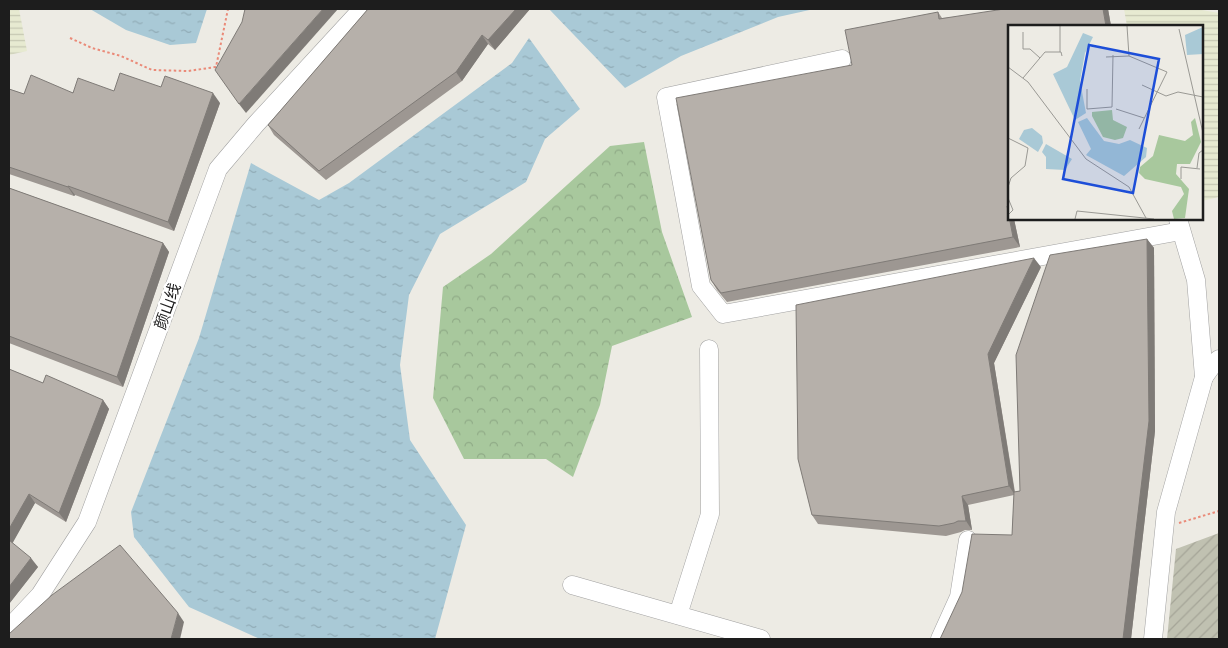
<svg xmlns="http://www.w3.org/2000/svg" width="1228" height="648" font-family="'Sofia Sans Condensed','Noto Sans SC',sans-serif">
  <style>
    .construction { fill: url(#construction-furrows) }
    .farmland { fill: url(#farmland-rules) }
    .forest { fill: url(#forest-crowns) }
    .water { fill: url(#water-ripples) }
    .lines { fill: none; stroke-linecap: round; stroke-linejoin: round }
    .minor-casing { stroke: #a1a1a1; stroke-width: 19 }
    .path { stroke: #ea8a78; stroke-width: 2; stroke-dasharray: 2.5 2.5; stroke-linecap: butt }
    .minor { stroke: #fff; stroke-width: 18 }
    .wall { fill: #9d9792 }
    .shaded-wall { fill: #7f7b77 }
    .building { fill: #b6b0aa; stroke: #7f7b77 }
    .labels { text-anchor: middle; stroke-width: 4.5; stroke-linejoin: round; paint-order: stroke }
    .street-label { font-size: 16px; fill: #1d1d1d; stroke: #fff }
    .inset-road { fill: none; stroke: #9a9994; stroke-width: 1 }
    .view { fill: #1d4ed8; fill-opacity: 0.15; stroke: #1d4ed8; stroke-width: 2.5 }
    .inset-edge { fill: none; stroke: #1d1d1d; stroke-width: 2.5 }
  </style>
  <defs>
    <pattern id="construction-furrows" width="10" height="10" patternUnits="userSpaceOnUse" patternTransform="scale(1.25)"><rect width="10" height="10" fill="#c0c1b1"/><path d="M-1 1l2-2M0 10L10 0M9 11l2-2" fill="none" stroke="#a5a598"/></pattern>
    <pattern id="farmland-rules" width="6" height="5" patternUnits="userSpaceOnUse" patternTransform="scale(1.25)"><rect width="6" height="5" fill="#e7ead1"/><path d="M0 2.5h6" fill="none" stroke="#c6c8b3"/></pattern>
    <pattern id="forest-crowns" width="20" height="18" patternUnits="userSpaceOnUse" patternTransform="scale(1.25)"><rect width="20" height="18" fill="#a8c89d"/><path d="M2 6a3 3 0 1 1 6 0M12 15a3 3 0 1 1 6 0" fill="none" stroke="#90ab87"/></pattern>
    <pattern id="water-ripples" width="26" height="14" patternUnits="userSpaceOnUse" patternTransform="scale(1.25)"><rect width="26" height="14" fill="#a9c9d6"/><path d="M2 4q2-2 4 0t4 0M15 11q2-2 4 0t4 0" fill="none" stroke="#91acb7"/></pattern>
  </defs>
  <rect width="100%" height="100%" fill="#edebe4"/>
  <path class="construction" d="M1219,533V639H1167L1176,549Z"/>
  <g class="farmland">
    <path d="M9,9H19L27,51L9,55Z"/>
    <path d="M1124,9H1196L1219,13V197L1202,201V26H1127Z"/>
  </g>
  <path class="forest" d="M644,142L662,232L692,317L612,346L600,405L573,477L546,459H464L433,398L443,287L491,254L610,146Z"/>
  <g class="water">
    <path d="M90,9H207L196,43L170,45L126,30Z"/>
    <path d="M549,9H814L778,17L681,56L625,88Z"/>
    <path d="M529,38L580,109L545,139L526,182L440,234L409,295L400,365L410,440L466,525L435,639H260L189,607L134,537L131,512L199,338L251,163L319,200L349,183L512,63Z"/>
  </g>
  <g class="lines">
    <defs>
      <g id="minor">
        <path d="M842,59L666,97L701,286L723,314L1181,231"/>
        <path d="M1204,377L1214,363L1219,359"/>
        <path d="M572,585L761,639"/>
        <path d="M678,615L710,514L709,349"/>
        <path d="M9,628L40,595L87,522L218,169L256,124L362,9"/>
        <path d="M940,639L959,597L968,540"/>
        <path d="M1153,639L1166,512L1204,377L1196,280L1178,219"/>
      </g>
    </defs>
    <use href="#minor" class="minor-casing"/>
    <g class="path">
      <path d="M70,38L92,48L121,56L152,70L188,71L216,67L228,9"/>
      <path d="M1179,523L1219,511"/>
    </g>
    <use href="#minor" class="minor"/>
  </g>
  <g class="wall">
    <path d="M368,9H530L495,50L488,44L462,81L326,180L274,135L268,125Z"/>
    <path d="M1108,9L1111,26H1009V219H1014L1020,247L727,302L717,290L711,280L852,65L938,12L942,18Z"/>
    <path d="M9,89L24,94L114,91L220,103L174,231L75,195L74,196L9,174Z"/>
    <path d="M9,188L163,243L169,252L123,387L9,343Z"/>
    <path d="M1147,239L1154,248L1155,431L1131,639H940L1012,535L1014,495L968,505L972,530H965L961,532L946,536L818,524L812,515L1041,267L994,363L1015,492L1020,491Z"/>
    <path d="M9,369L43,383L103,400L109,409L66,522L35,503L12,543L38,567L9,604Z"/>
  </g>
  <g class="shaded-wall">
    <path d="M323,9H338L246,113L239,104Z"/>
    <path d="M516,9H530L495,50L488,40Z"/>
    <path d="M1103,9H1108L1111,26H1106Z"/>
    <path d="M482,35L488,44L462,81L456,72Z"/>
    <path d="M213,93L220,103L174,231L168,222Z"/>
    <path d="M68,186L75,195L74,196L68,187Z"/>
    <path d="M1010,219H1014L1020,247L1013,237Z"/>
    <path d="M1147,239L1154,248L1155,431L1131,639H1123Z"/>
    <path d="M163,243L169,252L123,387L117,377Z"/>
    <path d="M1034,258L1041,267L994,363L1015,495L1009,486L988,354Z"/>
    <path d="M103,400L109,409L66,522L59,513Z"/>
    <path d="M29,494L35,503L11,546L9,543V529Z"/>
    <path d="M962,496L968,505L972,530L966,521Z"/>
    <path d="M31,558L38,567L9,604V587Z"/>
    <path d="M178,613L184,622L180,639H171Z"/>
  </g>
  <g class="building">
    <path d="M245,9H323L239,104L215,70L242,22Z"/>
    <path d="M368,9H516L488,40L482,35L456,72L319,171L268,125Z"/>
    <path d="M1004,9H1103L1106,26H1009V206H1007L1013,237L721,293L711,280L676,98L852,65L845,30L938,12L939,19Z"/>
    <path d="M120,73L161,87L165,76L213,93L168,222L68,186V187L9,167V89L24,94L31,75L73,93L78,78L114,91Z"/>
    <path d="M9,188L163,243L117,377L9,336Z"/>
    <path d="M1147,239L1149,421L1123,639H940L962,592L972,534L1012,535L1014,492L1020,491L1016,355L1050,255Z"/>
    <path d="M1034,258L988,354L1009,486L962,496L966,521H958L954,523L939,526L812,515L798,459L796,305Z"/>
    <path d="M9,369L43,383L46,375L103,400L59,513L29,494L9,529Z"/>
    <path d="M9,540L31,558L9,587Z"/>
    <path d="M120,545L178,613L171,639H9V634L52,595Z"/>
  </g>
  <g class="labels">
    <g class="street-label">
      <text transform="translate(167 306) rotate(-70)" y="6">颜山线</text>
    </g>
  </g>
  <g transform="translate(1008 25)">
    <rect width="195" height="195" fill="#edebe4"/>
    <path d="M104,85L105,95L119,102L115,113L107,115L95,112L84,91V87ZM187,93L193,117L182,139H169L168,149L181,164L177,193L166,194L164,186L176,169L173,162L137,154L131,148L132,142L145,131L151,110L177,116L185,110L183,97Z" fill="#a8c89d"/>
    <path d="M195,2V29L179,30L177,10ZM75,8L85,12L77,28L72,56L78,88L67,95L45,49L59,42ZM79,93L96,116L111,119L122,115L139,123L138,132L116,151L78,130L83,124L70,97ZM24,103L34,111L35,118L30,127L11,114L16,105ZM38,119L64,134L57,145L38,144V132L34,127Z" fill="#a9c9d6"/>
    <path class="inset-road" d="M52,1V27M119,1L121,31M171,4L195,108M15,7V24H22L32,33M98,32L121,31L159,47L131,104M0,42L20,57L78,134L121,162L138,193M15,53L37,27H53L54,31M134,60L158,71L170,67L195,72M79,64V84L104,82L105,30M108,84L136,93M0,113L20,123L17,141L3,153L0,162M189,143L191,128L195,125M173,154V142L192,144M0,173L5,185L0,190M67,194L69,186L146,194"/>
    <path class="view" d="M81,20L151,34L125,168L55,154Z"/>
    <rect width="195" height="195" class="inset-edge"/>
  </g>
  <rect width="1228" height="648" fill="none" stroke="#1d1d1d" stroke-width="20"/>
</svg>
